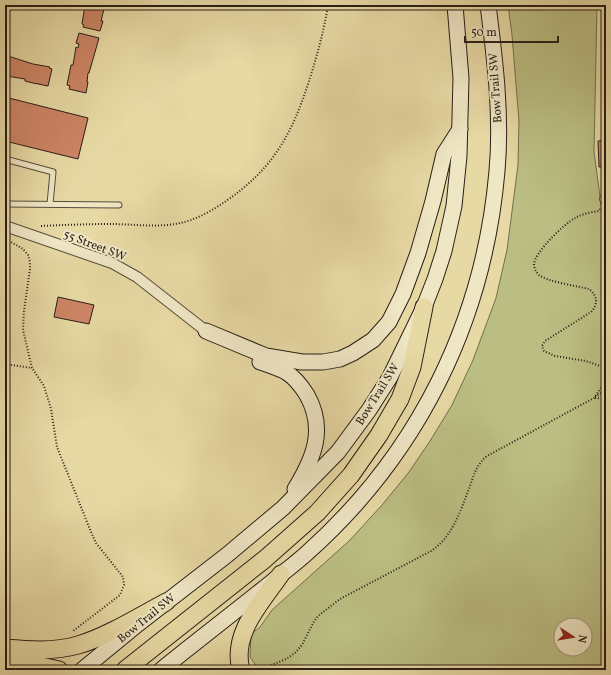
<svg xmlns="http://www.w3.org/2000/svg" width="611" height="675" font-family="Vollkorn,serif">
  <style>
    .green { fill: #bbbe82; stroke: #726e4c; fill-rule: evenodd }
    .building { fill: #cd8565; stroke: #281d16 }
    .lines { fill: none; stroke-linecap: round; stroke-linejoin: round }
    .service-casing { stroke: #584c3a; stroke-width: 7 }
    .minor-casing { stroke: #584c3a; stroke-width: 12 }
    .secondary-casing { stroke: #281d16; stroke-width: 17 }
    .trunk-casing { stroke: #281d16; stroke-width: 19 }
    .path { stroke: #281d16; stroke-width: 2; stroke-dasharray: 1 2; stroke-linecap: butt }
    .service { stroke: #efe6c4; stroke-width: 5 }
    .minor { stroke: #efe6c4; stroke-width: 10 }
    .secondary { stroke: #efe6c4; stroke-width: 15 }
    .trunk { stroke: #e7d9a4; stroke-width: 17 }
    .labels { text-anchor: middle; stroke-width: 4; stroke-linejoin: round; paint-order: stroke }
    .street-label { font-size: 12px; fill: #281d16; stroke: #efe6c4 }
  </style>
  <rect width="100%" height="100%" fill="#e7d9a4"/>
  <filter id="stains"><feTurbulence type="fractalNoise" baseFrequency=".005" numOctaves="4"/><feColorMatrix values="0 0 0 0 .2 0 0 0 0 .09 0 0 0 0 .02 0 0 0 .5 -.17"/></filter>
  <radialGradient id="worn" r=".72"><stop offset=".6" stop-color="#630" stop-opacity="0"/><stop offset="1" stop-color="#630" stop-opacity=".3"/></radialGradient>
  <path class="green" d="M508,5H597L594,152L606,241V670H259L250,657L251,634L260,627L272,610L349,541L382,505L409,472L430,441L452,405L473,360L496,298L507,250L518,165L519,121L512,35ZM561,625H585V649H561Z"/>
  <g class="building">
    <path d="M85,5H105L101,21H103L100,31L83,27L84,25L82,24Z"/>
    <path d="M79,33L99,38L89,73H88L87,82H88L86,93L69,89L70,86L67,85L71,65H73L76,47L78,48L79,44L76,43Z"/>
    <path d="M5,55L33,64L50,67L49,68L52,69L48,86L38,84V83L37,84L25,81V79L7,76L8,74L5,73Z"/>
    <path d="M5,97L88,118L78,159L5,141Z"/>
    <path d="M606,140V168H605V167H599L598,141Z"/>
    <path d="M58,297L94,305L89,324L54,317Z"/>
  </g>
  <g class="lines">
    <defs>
      <g id="service">
        <path d="M5,159L53,172L50,204"/>
        <path d="M5,204L119,205"/>
      </g>
      <g id="minor">
        <path d="M605,199H606"/>
        <path d="M5,226L112,263L137,277L206,331"/>
      </g>
      <g id="secondary">
        <path d="M206,331L266,356L302,362H323L340,359L353,353L373,340L389,322L403,294L418,253L433,201L444,154L460,129"/>
        <path d="M260,362C269,365 278,368 286,372C294,377 302,387 307,395C326,429 314,458 295,489"/>
        <path d="M82,670L138,624L227,555L283,508L338,452L369,410L390,377L424,307L435,279L444,251L454,206L459,156L461,78L455,5"/>
        <path d="M161,670C198,640 236,611 273,581C284,572 296,563 307,553C419,453 484,321 497,171C502,116 495,60 488,5"/>
      </g>
      <g id="trunk">
        <path d="M5,648C29,650 54,652 78,645C106,637 140,616 166,602"/>
        <path d="M5,658L59,670"/>
        <path d="M125,670L265,559L317,513L351,475L379,435L400,399L412,367L424,307"/>
        <path d="M241,670C231,633 262,602 281,574"/>
      </g>
    </defs>
    <use href="#service" class="service-casing"/>
    <use href="#minor" class="minor-casing"/>
    <use href="#secondary" class="secondary-casing"/>
    <use href="#trunk" class="trunk-casing"/>
    <g class="path">
      <path d="M600,209L599,211C591,212 582,214 575,218C564,224 535,252 534,264C534,268 536,272 539,275C548,282 577,286 589,289C598,296 598,305 591,312L545,341L542,346L544,351L555,356L586,361L606,368"/>
      <path d="M41,226C64,225 87,224 110,224C133,224 158,228 180,223C196,220 213,210 226,201C273,169 292,134 309,81C317,56 324,31 328,5"/>
      <path d="M6,239L23,249L28,255L30,262V269L24,311L23,330L32,368L44,386L51,409L57,447L91,532L96,543L123,577L124,585L120,595L73,631"/>
      <path d="M5,364L32,368"/>
      <path d="M595,397L606,390"/>
      <path d="M595,398L606,399"/>
      <path d="M188,670L212,667L219,670"/>
      <path d="M260,670L286,659L295,653L302,645L313,623L318,616L340,599L431,551C453,537 461,509 470,486C474,474 477,464 487,456L594,398L606,381"/>
    </g>
    <use href="#service" class="service"/>
    <use href="#minor" class="minor"/>
    <use href="#secondary" class="secondary"/>
    <use href="#trunk" class="trunk"/>
  </g>
  <g class="labels">
    <g class="street-label">
      <text transform="translate(495 88) rotate(-94)" y="4">Bow Trail SW</text>
      <text transform="translate(95 245) rotate(21)" y="4">55 Street SW</text>
      <text transform="translate(377 394) rotate(-58)" y="4">Bow Trail SW</text>
      <text transform="translate(146 618) rotate(-39)" y="4">Bow Trail SW</text>
    </g>
  </g>
  <rect width="611" height="675" fill="none" stroke="#e7d9a4" stroke-width="20"/>
  <rect x="6" y="6" width="599" height="663" fill="none" stroke="#281d16" stroke-width="2"/>
  <rect x="10" y="10" width="591" height="655" fill="none" stroke="#281d16"/>
  <g transform="translate(573 637) rotate(102)"><circle r="19" fill="#efe6c4" stroke="#9f967e"/>
  <path d="M0-3L7 15L0 10L-7 15Z" fill="#8f2418"/>
  <text y="-6" font-size="11" font-weight="bold" text-anchor="middle" fill="#281d16">N</text>
  </g>
  <path d="M465 36v6h93v-6" fill="none" stroke="#281d16" stroke-width="2"/>
  <text x="471" y="36" font-size="12" fill="#281d16" stroke="#efe6c4" stroke-width="3" paint-order="stroke">50 m</text>
  <rect width="100%" height="100%" filter="url(#stains)"/>
  <rect width="100%" height="100%" fill="url(#worn)"/>
</svg>
